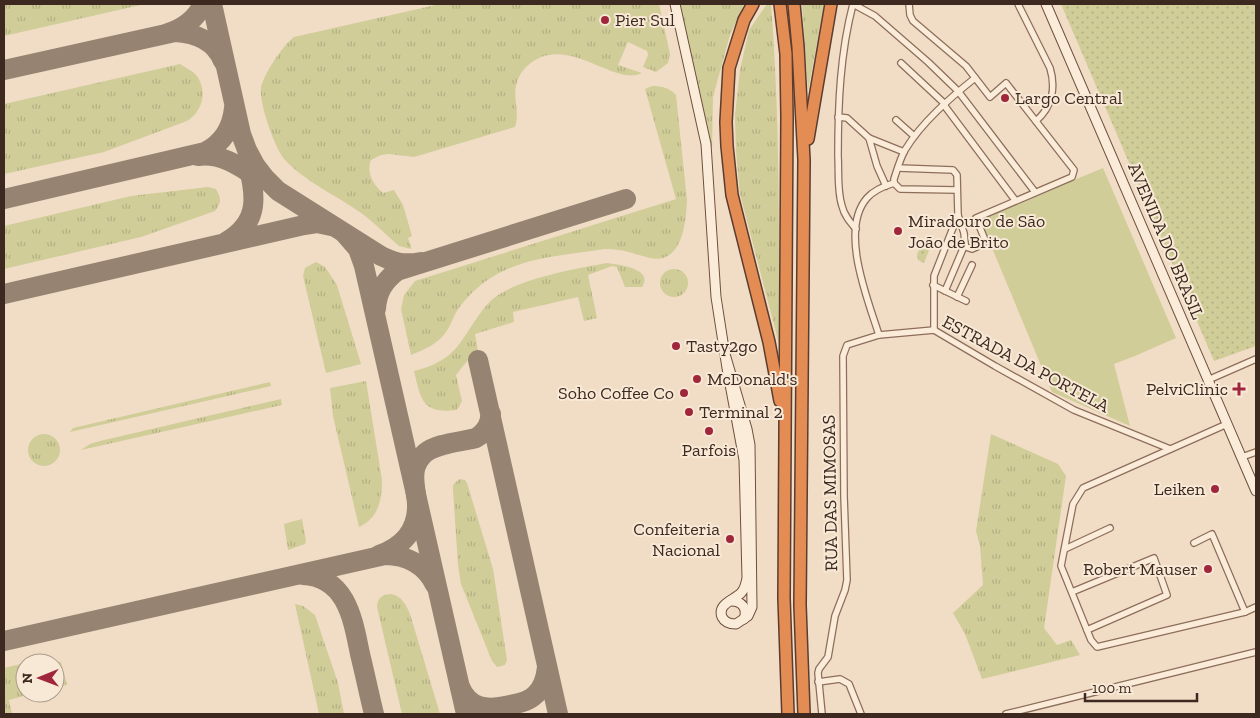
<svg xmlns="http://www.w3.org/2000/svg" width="1260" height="718" font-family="'Zilla Slab',serif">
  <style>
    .grass { fill: url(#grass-tufts) }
    .park { fill: url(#park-dots) }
    .pitch { fill: #d0cd99 }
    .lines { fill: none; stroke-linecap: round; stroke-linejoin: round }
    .taxiway { stroke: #978372; stroke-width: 20 }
    .street-casing { stroke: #8d6d5b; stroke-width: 8 }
    .secondary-casing { stroke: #6f4f3e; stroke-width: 11 }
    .highway-casing { stroke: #5b3c2f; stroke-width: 14 }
    .street { stroke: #fbecda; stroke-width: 5.5 }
    .secondary { stroke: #fbecda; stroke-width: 9 }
    .highway { stroke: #e38d54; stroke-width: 11 }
    .poi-dot { fill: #a0273b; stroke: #f8e9d6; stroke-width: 2 }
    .labels { text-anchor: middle; stroke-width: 4; stroke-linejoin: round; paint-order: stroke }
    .poi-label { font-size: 18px; fill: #3d291f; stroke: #f8e9d6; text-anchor: start }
    .street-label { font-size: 18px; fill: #3d291f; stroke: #f8e9d6 }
  </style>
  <defs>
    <pattern id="grass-tufts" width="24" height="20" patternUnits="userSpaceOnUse" patternTransform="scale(1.25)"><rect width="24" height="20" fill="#d0cd99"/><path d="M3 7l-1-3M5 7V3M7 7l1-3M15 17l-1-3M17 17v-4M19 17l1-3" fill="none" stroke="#b4b083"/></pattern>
    <pattern id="park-dots" width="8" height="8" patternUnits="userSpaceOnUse" patternTransform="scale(1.25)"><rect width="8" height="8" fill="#d0cd99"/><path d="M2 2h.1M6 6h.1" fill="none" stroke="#b4b083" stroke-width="1.8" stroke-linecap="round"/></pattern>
  </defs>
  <rect width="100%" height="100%" fill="#f1ddc6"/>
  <g class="grass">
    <path d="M4,4H145L4,36Z"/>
    <path d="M440,4H659L670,54L668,63L656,72L643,67L648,55L647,51L628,42L618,65L642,73C618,86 577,43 541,57C532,61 523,68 519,77C510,95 521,111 515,127L414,157L389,154L381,155L371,160C366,172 373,185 383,193L394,190L403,205L412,236L408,238L411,246V249L399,246C386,235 374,222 361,213C336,195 307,183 285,160C275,149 259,103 261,88C263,75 283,45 294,37Z"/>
    <path d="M680,4H744L730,35L713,97L712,149Z"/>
    <path d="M767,4H771C780,117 779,230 779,344L740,194L736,151L735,115L740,70L749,30Z"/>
    <path d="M802,4H824L808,91Z"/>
    <path d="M180,64C186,68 193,71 197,76C208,92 202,112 187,121L104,152L4,174V104Z"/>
    <path d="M652,86C662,86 670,88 676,95L687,200C686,221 683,265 650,258C634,254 621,248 604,249C549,258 499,257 461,305C454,313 452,324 446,332C438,344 423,350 411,355L401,309L404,295L415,281L676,199L645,89Z"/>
    <path d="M208,187L216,189C221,198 222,202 215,211L141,237L4,269V226L131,196Z"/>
    <path d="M316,262L325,267L337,285L361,364L326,373L303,276L305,268Z"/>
    <path d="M607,263C619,265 654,268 642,287H625L617,267L612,266L588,275L597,318L584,321L578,297L513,312L514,322L475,334L479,357L468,360L456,375L462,401L457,410C422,414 421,400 414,371C427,368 439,363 449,355C466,341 475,314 494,298C520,278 575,269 607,263Z"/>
    <circle cx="674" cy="283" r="14"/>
    <path d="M366,381L382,480C382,499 379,518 359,527L333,416L330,388Z"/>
    <path d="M270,382L271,386L70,432L73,428Z"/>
    <path d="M281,399L282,405L81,450L90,444L100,441Z"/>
    <path d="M991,434L1058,464L1066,476L1044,628L1057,645L1071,640L1080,655L982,679L965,634L953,613L983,585L980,546L976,531Z"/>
    <circle cx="44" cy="450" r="16"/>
    <path d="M459,479L465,480L467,483L493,569L507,660L505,665L497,667L492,661L461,584L458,565L453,490V485Z"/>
    <path d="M302,519L306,541L305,544L288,550L284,524Z"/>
    <path d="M391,594C402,596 406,605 410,614L440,714H402L377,607C377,599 382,594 391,594Z"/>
    <path d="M295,604L303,606L315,615L338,683L344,714H319Z"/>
    <path d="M41,660L61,662L67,685L55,688V663H27Z"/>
    <path d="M25,663V693H35L9,700L12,714H4V668Z"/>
  </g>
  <g class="park">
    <path d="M1061,4H1256V346L1214,361Z"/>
    <path d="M921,247L929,250L924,263L918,260L917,254Z"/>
  </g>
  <path class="pitch" d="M1103,168L1176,338L1135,356L1114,364L1130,426L1052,392L980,219Z"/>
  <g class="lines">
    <g class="taxiway">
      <path d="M212,4L241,134L247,150L255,165L265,178L278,191L381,256C396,263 403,265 421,262"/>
      <path d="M168,33C184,28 196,19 203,4"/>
      <path d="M4,70L175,32C195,33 215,41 223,61"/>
      <path d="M198,156C220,153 238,165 256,177"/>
      <path d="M4,199L205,152C223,143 232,128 234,108"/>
      <path d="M345,234L358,249L364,266L466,714"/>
      <path d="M226,242C262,221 255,194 247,160"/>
      <path d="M4,294L304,225L317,223L331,226"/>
      <path d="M376,309C377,292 384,281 397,271L626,199"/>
      <path d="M478,360L558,714"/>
      <path d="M379,555C402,547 418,530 417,504C416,486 408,468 425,453C437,443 461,442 476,438C486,432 489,425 491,414"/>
      <path d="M303,575C347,577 353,620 360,654C365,674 369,694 374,714"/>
      <path d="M4,641L385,555C407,555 426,565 435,585"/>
      <path d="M460,687C470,710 488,710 510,705C518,703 528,702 535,695C543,688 546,678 547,667"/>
    </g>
    <defs>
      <g id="street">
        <path d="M853,4L875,16L928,62L958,91L1035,192"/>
        <path d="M853,4C840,54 838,105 838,156C839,172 837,191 842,206C844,215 850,222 856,229"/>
        <path d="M909,4L910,15L913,21L966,66L990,97L1006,83L1074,170L1072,177L976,218L985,240L983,244L972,249L966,247L965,244"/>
        <path d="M1018,4L1050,68C1056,88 1052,107 1036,121"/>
        <path d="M901,63L945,104"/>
        <path d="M944,105L1015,200"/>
        <path d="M838,117L847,118L869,138L877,166L886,186"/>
        <path d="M896,120L914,136"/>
        <path d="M869,138L904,152"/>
        <path d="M898,168L953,170L957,175L958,215L934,276V330"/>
        <path d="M894,183V179C897,170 900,159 905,150C922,122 950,98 975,78"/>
        <path d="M894,183L900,189L957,190"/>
        <path d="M933,285L966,301"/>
        <path d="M945,291L965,244L964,233L958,215"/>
        <path d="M957,297L972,265"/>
        <path d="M879,335C868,300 839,230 867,198C874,190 884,186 894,183"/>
        <path d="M1208,380L1256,359"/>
        <path d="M1227,424L1083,488L1073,504L1061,566L1091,640L1097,647L1245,612L1256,607"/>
        <path d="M1242,457L1256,452"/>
        <path d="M1194,543L1212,534L1245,612"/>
        <path d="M1065,549L1110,528"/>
        <path d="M1072,592L1154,558L1167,595L1087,630"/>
        <path d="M818,682L840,679L849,684L861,714"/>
        <path d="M822,714L818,673L819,669L828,657L835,616L845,590L847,580L844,496L843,356L847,345L879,335L934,330L995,366L1074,410L1170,449"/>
        <path d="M1006,714L1256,652"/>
      </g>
      <g id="secondary">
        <path d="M675,4L706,144L716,297L727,368L744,460L747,578C746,583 745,589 741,593C734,600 717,604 722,617C725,623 730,624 736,624L748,616L752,607L750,445L747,429L725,354"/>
        <path d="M1046,4L1256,491"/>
        <path d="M730,601C742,600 748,609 744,619"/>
      </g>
      <g id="highway">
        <path d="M753,4L744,20L729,68L726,122L727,146L732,195L769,342L780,401"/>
        <path d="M780,4L786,54L787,117L784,598L788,714"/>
        <path d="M794,4L798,47L804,160L800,605L804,714"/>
        <path d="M808,139L831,4"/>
      </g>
    </defs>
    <use href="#street" class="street-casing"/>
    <use href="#secondary" class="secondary-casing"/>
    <use href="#highway" class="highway-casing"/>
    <use href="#street" class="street"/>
    <use href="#secondary" class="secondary"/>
    <use href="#highway" class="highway"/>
  </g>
  <g class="poi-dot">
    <circle cx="605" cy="20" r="5"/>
    <circle cx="1005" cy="98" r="5"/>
    <circle cx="898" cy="231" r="5"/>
    <circle cx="676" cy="346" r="5"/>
    <circle cx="697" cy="379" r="5"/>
    <path d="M1236.5 381.5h5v5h5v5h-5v5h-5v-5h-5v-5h5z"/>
    <circle cx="684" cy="393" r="5"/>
    <circle cx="689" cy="412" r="5"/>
    <circle cx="709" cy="431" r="5"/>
    <circle cx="1215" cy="489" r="5"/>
    <circle cx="730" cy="539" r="5"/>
    <circle cx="1208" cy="569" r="5"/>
  </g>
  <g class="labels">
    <g class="poi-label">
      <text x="615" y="26">Pier Sul</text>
      <text x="1015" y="104">Largo Central</text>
      <text x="908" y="227">Miradouro de São<tspan x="908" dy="21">João de Brito</tspan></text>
      <text x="686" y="352">Tasty2go</text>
      <text x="707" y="385">McDonald's</text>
      <text x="1228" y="395" text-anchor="end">PelviClinic</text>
      <text x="674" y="399" text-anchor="end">Soho Coffee Co</text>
      <text x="699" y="418">Terminal 2</text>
      <text x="709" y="456" text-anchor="middle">Parfois</text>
      <text x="1205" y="495" text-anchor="end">Leiken</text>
      <text x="720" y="535" text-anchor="end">Confeiteria<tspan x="720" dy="21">Nacional</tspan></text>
      <text x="1198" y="575" text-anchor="end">Robert Mauser</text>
    </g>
    <g class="street-label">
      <text transform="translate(1166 241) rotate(67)" y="6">AVENIDA DO BRASIL</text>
      <text transform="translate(1026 364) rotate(28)" y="6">ESTRADA DA PORTELA</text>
      <text transform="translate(830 493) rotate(-91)" y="6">RUA DAS MIMOSAS</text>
    </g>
  </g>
  <rect width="1260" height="718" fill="none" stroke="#3d291f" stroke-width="10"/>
  <g transform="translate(40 678) rotate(269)"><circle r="24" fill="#f8e9d6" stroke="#ad9c8d"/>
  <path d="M0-4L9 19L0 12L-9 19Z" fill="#a0273b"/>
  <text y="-8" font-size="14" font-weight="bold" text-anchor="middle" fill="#3d291f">N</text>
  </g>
  <path d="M1085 693v8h112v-8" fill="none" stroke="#3d291f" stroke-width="2.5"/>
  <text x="1092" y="693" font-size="15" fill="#3d291f" stroke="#f8e9d6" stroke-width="4" paint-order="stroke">100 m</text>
</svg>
